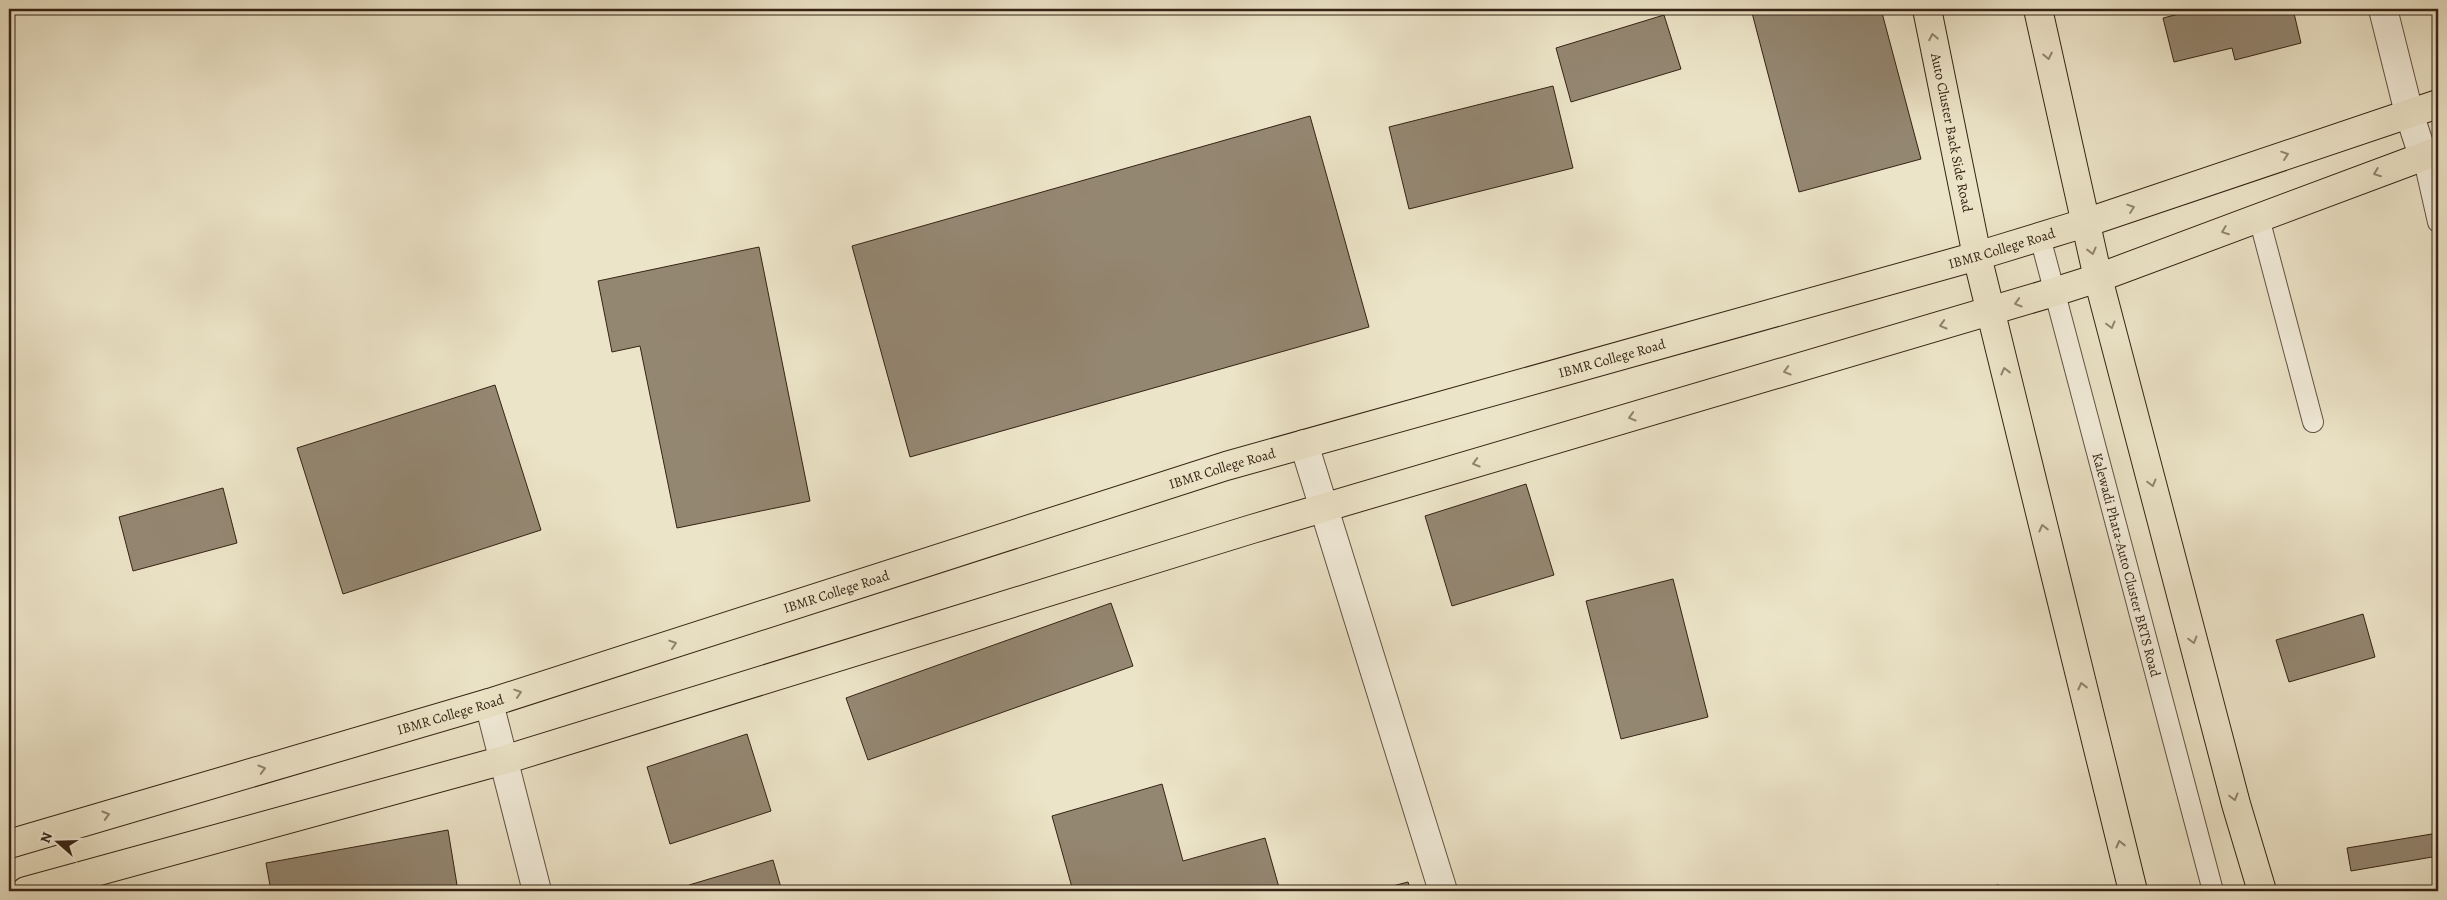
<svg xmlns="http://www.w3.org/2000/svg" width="2447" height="900" font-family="Alegreya,serif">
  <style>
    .building { fill: #948772; stroke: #352315 }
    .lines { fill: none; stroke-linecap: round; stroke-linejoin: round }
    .service-casing { stroke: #635342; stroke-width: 22 }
    .minor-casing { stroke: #635342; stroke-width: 30 }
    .tertiary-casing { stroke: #635342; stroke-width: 30 }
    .primary-casing { stroke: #352315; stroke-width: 30 }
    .service { stroke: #f3eddb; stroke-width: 20 }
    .minor { stroke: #f3eddb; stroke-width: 28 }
    .tertiary { stroke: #f3eddb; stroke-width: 28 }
    .primary { stroke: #ece4c8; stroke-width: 28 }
    .oneway { stroke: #90846e }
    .labels { text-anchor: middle; stroke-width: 4.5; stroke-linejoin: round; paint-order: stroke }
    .street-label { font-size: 14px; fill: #352315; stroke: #f3eddb }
  </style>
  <rect width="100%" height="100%" fill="#ece4c8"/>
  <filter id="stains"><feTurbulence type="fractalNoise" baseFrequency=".004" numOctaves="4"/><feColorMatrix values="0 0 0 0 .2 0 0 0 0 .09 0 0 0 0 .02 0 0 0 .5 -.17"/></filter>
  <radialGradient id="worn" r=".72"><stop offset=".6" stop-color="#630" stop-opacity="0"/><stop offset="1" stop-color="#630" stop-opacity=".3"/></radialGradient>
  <g class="building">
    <path d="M1751,9H1881L1921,159L1799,192Z"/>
    <path d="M2199,9H2293L2301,43L2235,60L2232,48L2174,62L2163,18Z"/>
    <path d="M1664,15L1681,69L1571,102L1556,48Z"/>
    <path d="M1553,86L1573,168L1409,209L1389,127Z"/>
    <path d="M1310,116L1369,327L910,457L852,246Z"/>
    <path d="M759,247L810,501L677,528L640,346L612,352L598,281Z"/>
    <path d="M495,385L541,530L343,594L297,448Z"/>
    <path d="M1526,484L1554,575L1452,606L1425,516Z"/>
    <path d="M223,488L237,543L133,571L119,517Z"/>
    <path d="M1673,579L1708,717L1621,739L1586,601Z"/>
    <path d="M1111,603L1133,666L868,760L846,698Z"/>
    <path d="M2363,614L2375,657L2289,682L2276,640Z"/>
    <path d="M747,734L771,811L670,844L647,767Z"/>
    <path d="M1162,784L1183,861L1265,838L1280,891H1073L1052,816Z"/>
    <path d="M448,830L458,891H271L266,863Z"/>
    <path d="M2438,833V856L2351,871L2347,848Z"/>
    <path d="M773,860L782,891H691L689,885Z"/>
    <path d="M1408,882L1411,891H1373Z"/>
    <path d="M1999,885L2000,891H1949Z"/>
  </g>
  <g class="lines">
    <defs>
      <g id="service">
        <path d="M2423,156L2438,222"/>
        <path d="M2259,218L2313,422"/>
        <path id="s1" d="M2040,237L2213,891"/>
      </g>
      <g id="minor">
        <path d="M1304,444L1443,891"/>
        <path d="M489,703L537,891"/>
      </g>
      <path id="tertiary" d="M2383,9L2409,113L2423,156"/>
      <g id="primary">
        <path id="s2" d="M1927,9L1977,256L2133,891"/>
        <path d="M2038,9L2098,278L2236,804L2262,891"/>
        <path id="s3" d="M9,844L489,703L1226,466L1977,256L2085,223L2438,104"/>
        <path d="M26,891L504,760L1252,529L2054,292L2098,278L2438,151"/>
      </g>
    </defs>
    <use href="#service" class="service-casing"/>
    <use href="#minor" class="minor-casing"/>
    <use href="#tertiary" class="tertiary-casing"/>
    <use href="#primary" class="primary-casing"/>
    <use href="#service" class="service"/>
    <use href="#minor" class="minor"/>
    <use href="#tertiary" class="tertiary"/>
    <use href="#primary" class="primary"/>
  </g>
  <defs><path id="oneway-chevron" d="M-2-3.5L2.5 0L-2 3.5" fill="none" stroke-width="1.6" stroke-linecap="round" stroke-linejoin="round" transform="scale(1.25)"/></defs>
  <g class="oneway">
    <use href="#oneway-chevron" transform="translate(1933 37) rotate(-101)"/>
    <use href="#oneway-chevron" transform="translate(2048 56) rotate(78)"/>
    <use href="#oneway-chevron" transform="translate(2285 155) rotate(-19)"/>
    <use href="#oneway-chevron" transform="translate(2377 173) rotate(159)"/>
    <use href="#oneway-chevron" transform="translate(2131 208) rotate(-19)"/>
    <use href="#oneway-chevron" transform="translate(2225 231) rotate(159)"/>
    <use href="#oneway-chevron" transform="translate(2092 251) rotate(76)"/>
    <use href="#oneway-chevron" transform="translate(2018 303) rotate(163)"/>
    <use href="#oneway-chevron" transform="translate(1943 325) rotate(164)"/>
    <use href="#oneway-chevron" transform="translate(2111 325) rotate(75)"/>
    <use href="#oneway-chevron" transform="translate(1787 371) rotate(164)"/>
    <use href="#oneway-chevron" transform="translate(2005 371) rotate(-104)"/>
    <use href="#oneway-chevron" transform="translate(1632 417) rotate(164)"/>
    <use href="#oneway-chevron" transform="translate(1476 463) rotate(164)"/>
    <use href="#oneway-chevron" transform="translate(2152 483) rotate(75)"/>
    <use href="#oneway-chevron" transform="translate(2043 528) rotate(-104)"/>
    <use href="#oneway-chevron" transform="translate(2193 640) rotate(75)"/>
    <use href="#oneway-chevron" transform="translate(673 644) rotate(-18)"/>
    <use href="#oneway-chevron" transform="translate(2082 686) rotate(-104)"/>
    <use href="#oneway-chevron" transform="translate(518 693) rotate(-18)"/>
    <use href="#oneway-chevron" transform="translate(262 769) rotate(-16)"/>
    <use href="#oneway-chevron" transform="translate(2234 797) rotate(75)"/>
    <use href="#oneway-chevron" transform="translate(106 815) rotate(-16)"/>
    <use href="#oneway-chevron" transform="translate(2120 844) rotate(-104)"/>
  </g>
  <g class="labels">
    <g class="street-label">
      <text dy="5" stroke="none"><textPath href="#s2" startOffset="126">Auto Cluster Back Side Road</textPath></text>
      <text dy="5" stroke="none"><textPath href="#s3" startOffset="2080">IBMR College Road</textPath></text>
      <text dy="5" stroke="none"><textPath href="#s3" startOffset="1675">IBMR College Road</textPath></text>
      <text dy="5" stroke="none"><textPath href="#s3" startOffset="1270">IBMR College Road</textPath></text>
      <text dy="5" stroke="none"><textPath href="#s1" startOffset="339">Kalewadi Phata-Auto Cluster BRTS Road</textPath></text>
      <text dy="5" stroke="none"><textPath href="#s3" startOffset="865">IBMR College Road</textPath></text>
      <text dy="5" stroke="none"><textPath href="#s3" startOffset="460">IBMR College Road</textPath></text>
    </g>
  </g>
  <rect width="2447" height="900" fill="none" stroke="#ece4c8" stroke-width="30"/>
  <rect x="10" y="10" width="2427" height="880" fill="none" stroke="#352315" stroke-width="2.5"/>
  <rect x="15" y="15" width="2417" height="870" fill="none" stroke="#352315"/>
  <g transform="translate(58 842) rotate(290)" stroke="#f3eddb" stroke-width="4" paint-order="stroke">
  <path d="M0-4L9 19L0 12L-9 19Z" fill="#352315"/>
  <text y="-8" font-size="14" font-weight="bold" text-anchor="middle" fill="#352315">N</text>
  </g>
  <rect width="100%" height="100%" filter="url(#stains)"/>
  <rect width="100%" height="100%" fill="url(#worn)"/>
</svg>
